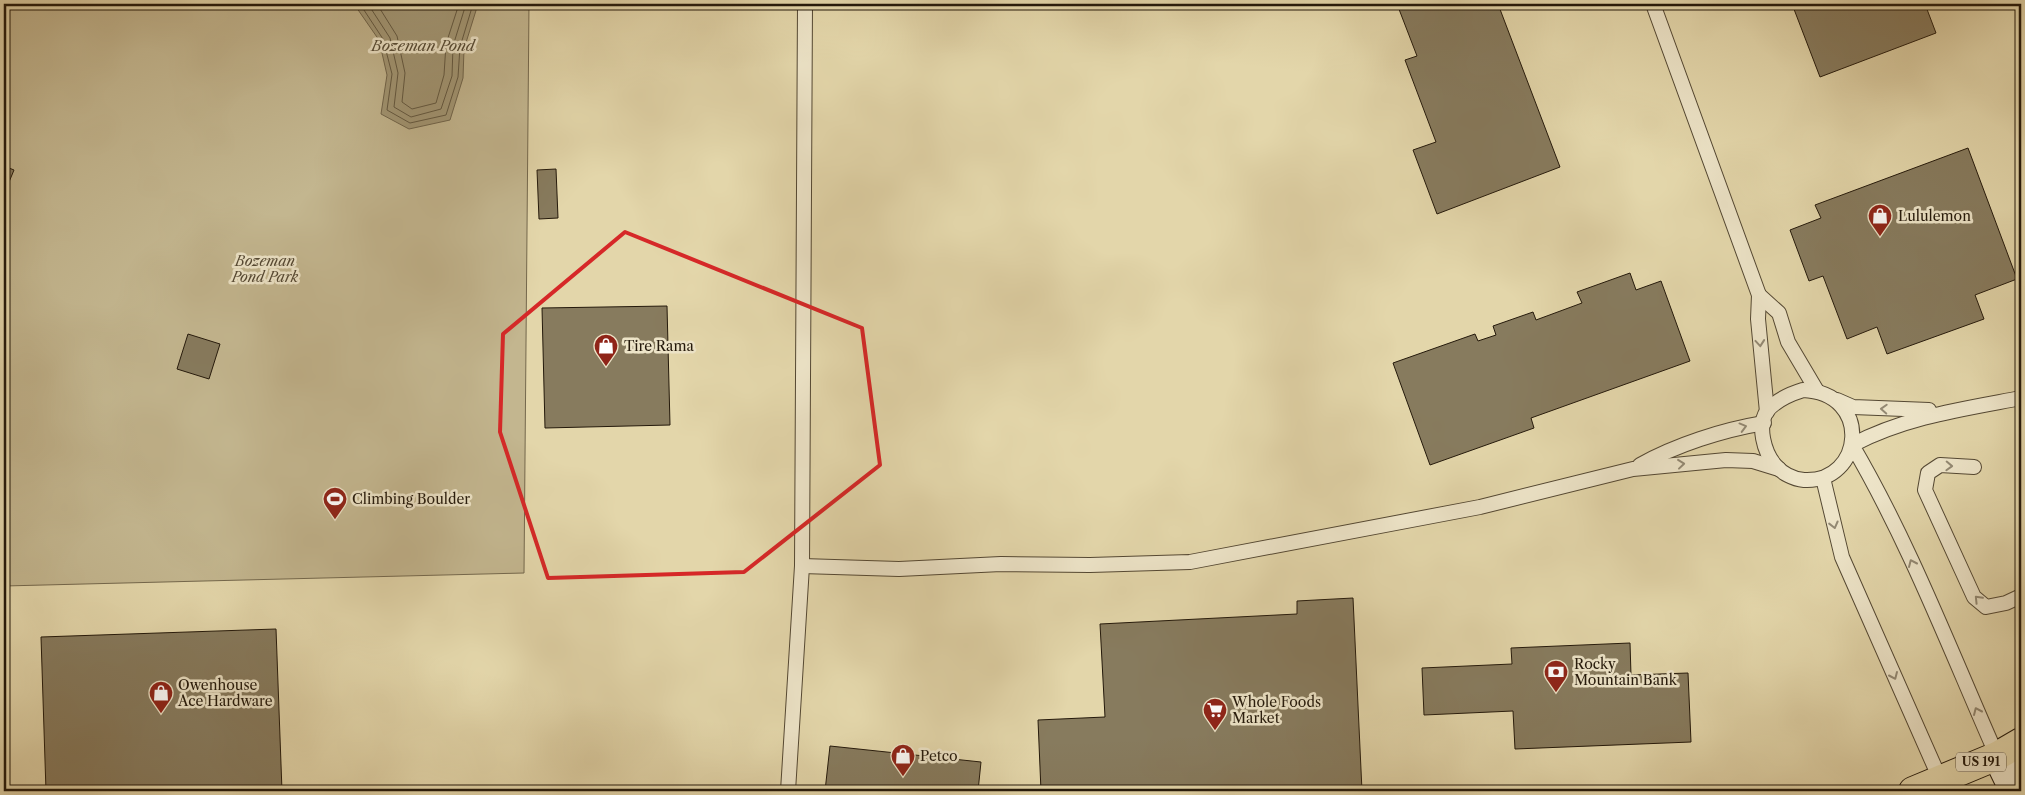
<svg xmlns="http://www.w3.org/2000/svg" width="2025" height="795" font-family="'Libre Caslon Text',serif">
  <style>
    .green { fill: #c3b68f; stroke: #74684d }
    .water { fill: #a29674; stroke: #70644a }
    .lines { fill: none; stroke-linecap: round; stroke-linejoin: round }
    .shore { stroke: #635840; stroke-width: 1 }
    .building { fill: #877b5e; stroke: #24190b }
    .service-casing { stroke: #544833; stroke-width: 16 }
    .secondary-casing { stroke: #24190b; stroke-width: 30 }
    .trunk-casing { stroke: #24190b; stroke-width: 30 }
    .service { stroke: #ede4c8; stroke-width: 14 }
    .secondary { stroke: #ede4c8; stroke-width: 28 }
    .trunk { stroke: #e3d6aa; stroke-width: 28 }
    .oneway { stroke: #938973 }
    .marked { fill: none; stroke: #d62828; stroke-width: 4; stroke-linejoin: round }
    .labels { text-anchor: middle; stroke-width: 5; stroke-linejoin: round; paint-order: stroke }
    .shield { fill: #ede4c8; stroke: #605644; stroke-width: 1 }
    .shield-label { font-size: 12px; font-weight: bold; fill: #24190b }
    .poi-label { font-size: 14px; fill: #24190b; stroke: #ede4c8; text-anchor: start }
    .park-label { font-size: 14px; font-style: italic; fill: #544833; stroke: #ede4c8 }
    .water-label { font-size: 15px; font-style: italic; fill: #564b35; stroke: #ede4c8 }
  </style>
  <rect width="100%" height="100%" fill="#e3d6aa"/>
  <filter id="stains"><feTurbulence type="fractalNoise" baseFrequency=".004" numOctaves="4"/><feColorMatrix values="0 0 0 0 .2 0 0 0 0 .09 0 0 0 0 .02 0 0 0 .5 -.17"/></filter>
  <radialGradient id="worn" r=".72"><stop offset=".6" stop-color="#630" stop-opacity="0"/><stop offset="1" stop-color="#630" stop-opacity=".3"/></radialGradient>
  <path class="green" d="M4,4H529L524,573L4,586Z"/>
  <path class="water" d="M354,4H478L464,49L463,78L450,120L409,129L381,114L387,75L379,40Z"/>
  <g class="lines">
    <g class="shore">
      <path d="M360,4L383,39L392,74L387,110L410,123L446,115L458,77L460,47L473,4"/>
      <path d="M368,4L390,38L398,73L394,107L411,117L441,109L452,76L453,46L466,4"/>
      <path d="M377,4L397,36L405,73L402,102L412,109L436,103L444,75L446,44L459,4"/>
    </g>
  </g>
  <g class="building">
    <path d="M1397,4H1498L1560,167L1437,214L1413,150L1436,142L1405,60L1417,56Z"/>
    <path d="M1792,4H1925L1936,33L1820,77Z"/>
    <path d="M1968,148L2017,279L1975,295L1984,319L1887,354L1877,327L1847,339L1823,276L1809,281L1790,230L1821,218L1815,205Z"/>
    <path d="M4,166L14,170L4,194Z"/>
    <path d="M556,169L558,218L539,219L537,170Z"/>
    <path d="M1630,273L1636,290L1661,281L1690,361L1531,418L1534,428L1430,465L1393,363L1475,334L1478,341L1496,335L1493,326L1533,312L1536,320L1582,303L1577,292Z"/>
    <path d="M667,306L670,425L545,428L542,308Z"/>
    <path d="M188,334L220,344L209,379L177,369Z"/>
    <path d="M1353,598L1362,791H1041L1038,720L1105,717L1100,624L1297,614V601Z"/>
    <path d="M276,629L282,791H46L41,637Z"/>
    <path d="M1630,643L1631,675L1688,673L1691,742L1515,749L1513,711L1424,715L1422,668L1512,664L1511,648Z"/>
    <path d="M830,746L981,762L978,791H825Z"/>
  </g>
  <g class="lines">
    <defs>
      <g id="service">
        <path d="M1653,4L1759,295L1758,319L1767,412"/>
        <path d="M1759,295L1779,313L1788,342L1817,391"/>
        <path d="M1803,390C1873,393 1864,483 1804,480C1793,479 1782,473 1775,465C1764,452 1757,426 1767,411C1776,400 1790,394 1803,390Z"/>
        <path d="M1837,400L1853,407L1929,410"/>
        <path d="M1640,465C1676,445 1722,430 1764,423"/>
        <path d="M1974,467L1940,465L1928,473L1925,490L1974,597L1986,607L2006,603L2021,596"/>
        <path d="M1823,478L1842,557L1940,779"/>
        <path d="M802,566L899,569L1001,564L1090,565L1190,562L1480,507L1633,469L1726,460L1753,461L1779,469"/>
        <path d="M1997,756C1951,652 1909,542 1852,445C1905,417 1963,409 2021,398"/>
        <path d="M788,791L802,566L805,4"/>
      </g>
      <path id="secondary" d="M1997,756L2014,791"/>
      <path id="trunk" d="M1913,791L1997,756L2021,742"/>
    </defs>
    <use href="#service" class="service-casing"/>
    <use href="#secondary" class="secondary-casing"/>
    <use href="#trunk" class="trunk-casing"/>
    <use href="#service" class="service"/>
    <use href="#secondary" class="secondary"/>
    <use href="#trunk" class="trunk"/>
  </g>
  <defs><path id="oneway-chevron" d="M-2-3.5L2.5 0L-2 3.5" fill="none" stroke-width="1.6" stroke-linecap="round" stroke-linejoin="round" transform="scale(1.25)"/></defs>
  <g class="oneway">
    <use href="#oneway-chevron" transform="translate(1760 343) rotate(85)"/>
    <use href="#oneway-chevron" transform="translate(1884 409) rotate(-177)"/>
    <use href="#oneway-chevron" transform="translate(1743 427) rotate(-15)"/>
    <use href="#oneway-chevron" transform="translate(1681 464) rotate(-6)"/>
    <use href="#oneway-chevron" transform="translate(1949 466) rotate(2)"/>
    <use href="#oneway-chevron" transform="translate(1834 525) rotate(76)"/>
    <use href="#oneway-chevron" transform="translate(1912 563) rotate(-114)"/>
    <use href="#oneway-chevron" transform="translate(1978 599) rotate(-134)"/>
    <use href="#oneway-chevron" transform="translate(1894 676) rotate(66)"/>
    <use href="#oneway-chevron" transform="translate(1977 711) rotate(-114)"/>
  </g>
  <path class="marked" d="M625,232L862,328L880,465L744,572L548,578L500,432L503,334Z"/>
  <defs>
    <symbol id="shop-pin" viewBox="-11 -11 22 30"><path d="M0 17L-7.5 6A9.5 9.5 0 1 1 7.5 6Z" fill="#8f2418" stroke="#ede4c8"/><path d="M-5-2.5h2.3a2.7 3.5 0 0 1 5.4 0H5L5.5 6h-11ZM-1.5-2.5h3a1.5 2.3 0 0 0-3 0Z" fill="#fff"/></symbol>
    <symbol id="stadium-pin" viewBox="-11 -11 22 30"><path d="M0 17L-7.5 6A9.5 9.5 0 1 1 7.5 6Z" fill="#8f2418" stroke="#ede4c8"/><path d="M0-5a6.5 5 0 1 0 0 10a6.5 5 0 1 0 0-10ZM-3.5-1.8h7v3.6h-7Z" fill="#fff"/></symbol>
    <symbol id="bank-pin" viewBox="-11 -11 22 30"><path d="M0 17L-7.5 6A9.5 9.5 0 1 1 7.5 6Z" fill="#8f2418" stroke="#ede4c8"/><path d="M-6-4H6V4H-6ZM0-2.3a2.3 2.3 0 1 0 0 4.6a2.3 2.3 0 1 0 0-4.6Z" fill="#fff"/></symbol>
    <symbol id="supermarket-pin" viewBox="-11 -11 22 30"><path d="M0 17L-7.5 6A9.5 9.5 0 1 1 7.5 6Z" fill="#8f2418" stroke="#ede4c8"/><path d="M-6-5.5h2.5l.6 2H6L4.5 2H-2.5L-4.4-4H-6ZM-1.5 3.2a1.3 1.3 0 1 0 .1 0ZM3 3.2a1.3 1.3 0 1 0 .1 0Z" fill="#fff"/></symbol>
  </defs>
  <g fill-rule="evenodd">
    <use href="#shop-pin" x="1866" y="202" width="28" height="38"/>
    <use href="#shop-pin" x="592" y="332" width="28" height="38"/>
    <use href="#stadium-pin" x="321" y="485" width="28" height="38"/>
    <use href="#bank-pin" x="1542" y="658" width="28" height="38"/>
    <use href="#shop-pin" x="147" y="679" width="28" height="38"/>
    <use href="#supermarket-pin" x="1201" y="696" width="28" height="38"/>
    <use href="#shop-pin" x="889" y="742" width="28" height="38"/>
  </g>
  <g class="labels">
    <rect class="shield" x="1956" y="752.5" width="50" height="19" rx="4"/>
    <g class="shield-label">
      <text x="1981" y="766">US 191</text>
    </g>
    <g class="poi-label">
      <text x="1898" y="221">Lululemon</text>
      <text x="624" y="351">Tire Rama</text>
      <text x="352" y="504">Climbing Boulder</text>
      <text x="1574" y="669">Rocky<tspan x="1574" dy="16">Mountain Bank</tspan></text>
      <text x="178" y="690">Owenhouse<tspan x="178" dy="16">Ace Hardware</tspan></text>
      <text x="1232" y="707">Whole Foods<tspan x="1232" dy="16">Market</tspan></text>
      <text x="920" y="761">Petco</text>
    </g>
    <g class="park-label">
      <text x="265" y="266">Bozeman<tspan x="265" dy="16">Pond Park</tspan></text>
    </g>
    <g class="water-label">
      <text x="423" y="51">Bozeman Pond</text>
    </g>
  </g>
  <rect width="2025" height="795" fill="none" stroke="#e3d6aa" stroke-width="20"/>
  <rect x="5" y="5" width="2015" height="785" fill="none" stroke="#24190b" stroke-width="2.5"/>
  <rect x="10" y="10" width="2005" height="775" fill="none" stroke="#24190b"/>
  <rect width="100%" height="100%" filter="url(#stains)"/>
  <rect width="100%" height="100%" fill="url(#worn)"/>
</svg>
